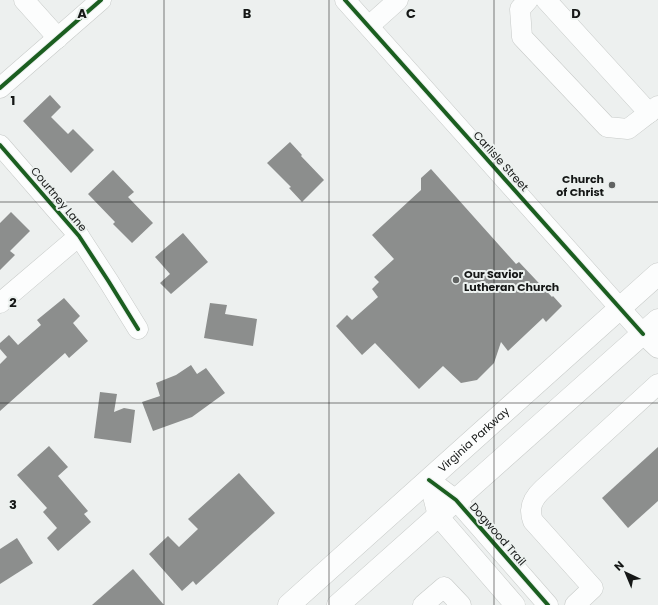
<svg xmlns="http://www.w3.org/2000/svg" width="658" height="605" font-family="Poppins,sans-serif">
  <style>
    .building { fill: #8c8e8d }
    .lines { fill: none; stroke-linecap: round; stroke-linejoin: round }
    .minor-casing { stroke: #c7cac8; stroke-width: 21 }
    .major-casing { stroke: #c7cac8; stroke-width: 23 }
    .minor { stroke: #fcfdfd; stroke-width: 20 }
    .major { stroke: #fcfdfd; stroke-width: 22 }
    .cycleway-casing { stroke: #ecf1ef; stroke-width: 6 }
    .cycleway { stroke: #1b5e20; stroke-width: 4 }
    .grid { fill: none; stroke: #151716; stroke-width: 1; stroke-opacity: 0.55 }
    .poi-dot { fill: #616362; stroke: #ecf1ef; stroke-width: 1.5 }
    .labels { text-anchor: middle; stroke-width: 4; stroke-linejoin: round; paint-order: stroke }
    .street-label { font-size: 11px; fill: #151716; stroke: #ecf1ef }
    .poi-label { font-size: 11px; font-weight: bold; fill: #151716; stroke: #ecf1ef; text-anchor: end }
    .grid-label { font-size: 13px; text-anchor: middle; font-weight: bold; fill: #151716; stroke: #ecf1ef; stroke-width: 4; stroke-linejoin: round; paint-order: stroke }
  </style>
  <rect width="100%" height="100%" fill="#edf0ef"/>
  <g class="building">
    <path d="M50,95L61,107L51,117L68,134L73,129L94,150L71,173L23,121Z"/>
    <path d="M290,142L302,155L301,156L324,180L302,202L289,188L291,187L267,163Z"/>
    <path d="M431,169L516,264L519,262L552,297L553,296L562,306L546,322L543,318L508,351L501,342L494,363L477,380L461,383L443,366L419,389L375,343L362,355L336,326L347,315L352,320L378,297L372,289L379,282L374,277L394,259L372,235L421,190V178Z"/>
    <path d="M113,170L134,192L128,197L153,223L132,243L113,224L115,222L88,194Z"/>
    <path d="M11,212L30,231L10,251L15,255L0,270V223Z"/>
    <path d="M183,233L208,262L171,294L160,283L170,274L155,257Z"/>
    <path d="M64,298L80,316L73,323L88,341L69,358L65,353L0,411V364L7,357L0,349V343L9,335L18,345L41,325L37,320Z"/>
    <path d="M210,303L227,305L225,314L257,319L253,346L204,338Z"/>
    <path d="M191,365L197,374L206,368L225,393L192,417L153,431L142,402L160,396L156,383L176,375Z"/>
    <path d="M100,392L117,394L114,412L124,408L135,410L131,443L94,438Z"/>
    <path d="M49,446L68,467L58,476L88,511L84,514L91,522L58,551L47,538L57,528L43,512L47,508L17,475Z"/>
    <path d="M658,447V501L628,528L602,498Z"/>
    <path d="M239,473L275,513L196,585L193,581L182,591L149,554L168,536L179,547L198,529L188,519Z"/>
    <path d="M17,538L33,563L0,584V549Z"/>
    <path d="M133,569L164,605H92Z"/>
  </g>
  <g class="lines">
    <defs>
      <g id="minor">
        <path d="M24,0L58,38"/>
        <path d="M345,0L643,334L658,348"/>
        <path d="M528,0L520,9L522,37L607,127L628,129L658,106"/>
        <path d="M546,0L649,113"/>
        <path d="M369,26L398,0"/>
        <path d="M0,88L101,0"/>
        <path d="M0,145L79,236L109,282L138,329"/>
        <path d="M0,303L79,236"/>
        <path d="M429,480L456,500L548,605"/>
        <path d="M429,480L438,516L515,605"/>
        <path d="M423,605L444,587L461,605"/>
        <path d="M575,605L593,588L533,521C528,508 533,498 543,489L658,384"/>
      </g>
      <g id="major">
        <path id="s1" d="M289,605L658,274"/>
        <path d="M338,605L658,320"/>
      </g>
    </defs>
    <use href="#minor" class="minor-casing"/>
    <use href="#major" class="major-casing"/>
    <use href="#minor" class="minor"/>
    <use href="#major" class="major"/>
    <defs>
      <g id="cycleway">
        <path d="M345,0L643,334"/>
        <path d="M0,88L101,0"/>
        <path d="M0,145L79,236L109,282L138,329"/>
        <path d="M429,480L456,500L548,605"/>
      </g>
    </defs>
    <use href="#cycleway" class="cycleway-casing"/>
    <use href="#cycleway" class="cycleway"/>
  </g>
  <path class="grid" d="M164,0V605M329,0V605M494,0V605M0,202H658M0,403H658"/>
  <g class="poi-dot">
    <circle cx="612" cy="185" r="4"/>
    <circle cx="456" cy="280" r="4"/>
  </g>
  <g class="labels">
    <g class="street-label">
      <text transform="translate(501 161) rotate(48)" y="4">Carlisle Street</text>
      <text transform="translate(59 199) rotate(50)" y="4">Courtney Lane</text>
      <text dy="4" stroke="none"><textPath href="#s1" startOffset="248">Virginia Parkway</textPath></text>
      <text transform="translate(498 534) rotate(49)" y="4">Dogwood Trail</text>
    </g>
    <g class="poi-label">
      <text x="604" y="183">Church<tspan x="604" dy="13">of Christ</tspan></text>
      <text x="464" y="278" text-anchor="start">Our Savior<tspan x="464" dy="13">Lutheran Church</tspan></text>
    </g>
  </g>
  <g class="grid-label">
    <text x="82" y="18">A</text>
    <text x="247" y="18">B</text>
    <text x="411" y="18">C</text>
    <text x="576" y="18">D</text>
    <text x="13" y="105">1</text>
    <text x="13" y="307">2</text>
    <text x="13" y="509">3</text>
  </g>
  <g transform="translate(626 573) rotate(316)" stroke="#ecf1ef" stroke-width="3" paint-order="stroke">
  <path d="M0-3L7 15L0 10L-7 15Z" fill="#151716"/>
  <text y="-6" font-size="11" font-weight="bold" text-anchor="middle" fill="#151716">N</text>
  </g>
</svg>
